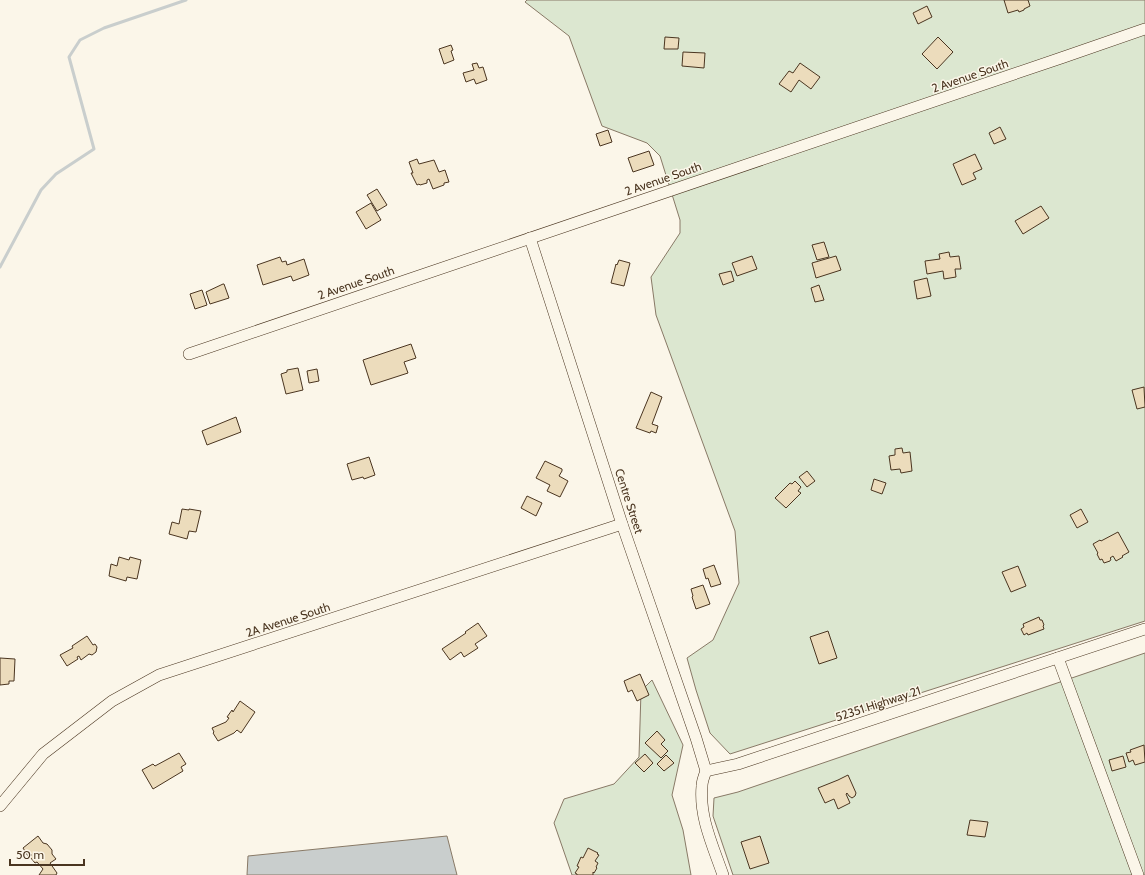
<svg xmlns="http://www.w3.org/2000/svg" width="1145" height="875" font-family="Cabin,sans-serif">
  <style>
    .green { fill: #dce7d0; stroke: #887966 }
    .water { fill: #c9cecd; stroke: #887966 }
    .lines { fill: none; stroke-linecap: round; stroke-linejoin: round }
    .stream { stroke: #c9cecd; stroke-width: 3 }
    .building { fill: #ecdcbc; stroke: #4a3520 }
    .minor-casing { stroke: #4a3520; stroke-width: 12 }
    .minor { stroke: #fbf6e9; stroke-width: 11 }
    .labels { text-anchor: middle; stroke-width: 3; stroke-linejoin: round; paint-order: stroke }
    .street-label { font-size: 12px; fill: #4a3520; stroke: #fbf6e9 }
  </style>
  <rect width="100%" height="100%" fill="#fbf6e9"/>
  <g class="green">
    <path d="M527,0H1145V621L730,754L710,733L696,690L687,658L713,640L739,583L735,531L656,315L651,277L680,233V220L660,156L647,143L602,126L569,36L525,2Z"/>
    <path d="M1145,653V875H733L713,816L714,798L738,792Z"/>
    <path d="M652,680L683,745L672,795L683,830L691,875H572L554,823L564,799L614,784L639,757L641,691Z"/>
  </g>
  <path class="water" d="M447,836L457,875H247L248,856Z"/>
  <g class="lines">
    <path class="stream" d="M0,267L41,190L56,174L94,149L69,57L80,40L104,28L186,0"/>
  </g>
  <g class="building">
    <path d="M1004,0H1028L1030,6L1024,9V10L1019,12L1018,10L1008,13Z"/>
    <path d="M927,6L932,17L918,24L913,13Z"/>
    <path d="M665,37L679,38L678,49H664Z"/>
    <path d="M938,37L953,52L937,69L922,54Z"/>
    <path d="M451,45L453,50L451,51L454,60L444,64L439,49Z"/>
    <path d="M683,52L705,53L704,68L682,66Z"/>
    <path d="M477,63L479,68L483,67L487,80L476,84L474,79L466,82L463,73L474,70L472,64Z"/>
    <path d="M800,63L820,77L811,89L799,80L791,92L779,84L789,71L793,73Z"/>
    <path d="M1000,127L1006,139L994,144L989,133Z"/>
    <path d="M608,130L612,142L600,146L596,134Z"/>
    <path d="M649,151L654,165L633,172L628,158Z"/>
    <path d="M975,154L982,169L973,173L976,179L962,185L953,164Z"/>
    <path d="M417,159L419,164L434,160L439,172L445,170L449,182L444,183V185L433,189L429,179L427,180V183L420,185L419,184L417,185L411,173H413L409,162Z"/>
    <path d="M377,189L387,205L377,211L367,195Z"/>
    <path d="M371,203L381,220L366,229L356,212Z"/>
    <path d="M1041,206L1049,218L1023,234L1015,221Z"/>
    <path d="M824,242L829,257L817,260L812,245Z"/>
    <path d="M949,252L950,257L959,256L961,269H955L956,277L944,279L943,271L927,274L925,261L940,259L939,254Z"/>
    <path d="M752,256L757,269L737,276L732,263Z"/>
    <path d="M836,256L841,270L816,278L812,263Z"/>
    <path d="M280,257L282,262L286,261L287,265L304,259L309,275L293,281L291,276L263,285L257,265Z"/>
    <path d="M619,260L630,263L624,286L611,283L616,264L617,265Z"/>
    <path d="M731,271L734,281L723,285L719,274Z"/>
    <path d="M927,278L931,296L917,299L914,281Z"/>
    <path d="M223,284H224L229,298L210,304L206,292Z"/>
    <path d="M819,285L824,300L815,302L811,288Z"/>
    <path d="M202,290L207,305L195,309L190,294Z"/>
    <path d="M411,344L416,358L404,362L408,373L371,385L363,360Z"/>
    <path d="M298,368L303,390L286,394L281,374L287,372V370Z"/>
    <path d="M317,369L319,381L309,383L307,371Z"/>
    <path d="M1144,387L1145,407L1137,409L1132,390Z"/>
    <path d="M651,392L662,397L652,424L658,426L656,433L651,431L650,433L636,428Z"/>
    <path d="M236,417L241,432L207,445L202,431Z"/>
    <path d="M902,448L903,453L910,452L912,471L901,473L900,469L891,470L889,456L895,455V449Z"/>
    <path d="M369,457L375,475L364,479L363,477L352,480L347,464Z"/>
    <path d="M545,461L562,469V471L559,476L568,481L560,497L547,491L550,485L536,478Z"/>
    <path d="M807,471L815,481L807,487L799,477Z"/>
    <path d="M874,479L886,483L882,494L871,490Z"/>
    <path d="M795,481L801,487L798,491L801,493L786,508L775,498L790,483L792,484Z"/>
    <path d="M527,496L542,503L536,516L521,508Z"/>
    <path d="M182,509L189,510V509L201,511L196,532L189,531L187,539L169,534L172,522L179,524Z"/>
    <path d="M1081,509L1088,522L1077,528L1070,515Z"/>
    <path d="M1118,532L1129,552L1122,556L1123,557L1116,561L1113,556L1110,558L1111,559L1110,561L1104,563L1102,559L1100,560L1097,554L1098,553L1093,544L1100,540L1101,541Z"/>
    <path d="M119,557L129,560L130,557L141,560L137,579L127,577L126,581L109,576L111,564L117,566Z"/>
    <path d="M714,565L721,584L711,587L708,578L706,579L703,569Z"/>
    <path d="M1018,566L1026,586L1011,592L1002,572Z"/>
    <path d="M703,585L710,604L696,609L692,597L693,596L691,589Z"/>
    <path d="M1039,617L1040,620H1042L1044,625L1043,626L1044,629L1028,635L1027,633L1024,635L1021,629L1024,627L1023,624Z"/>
    <path d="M478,623L487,636L475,644L478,648L464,657L461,652L450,660L442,649L466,633L465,632Z"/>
    <path d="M828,631L837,658L819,664L810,637Z"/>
    <path d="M87,636L93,645L95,644L97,647L96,652L92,655L89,654L81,660L79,656L77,657L78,659L67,666L60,655L73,648L72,646Z"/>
    <path d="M0,658L15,659L14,681H9V684L0,685Z"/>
    <path d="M640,674L649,695L637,701L632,690L628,692L624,681Z"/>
    <path d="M240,701L255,712L241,733L237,730L234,733L218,741L213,733L214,732L212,728L226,722L229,718L227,717L232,710L233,712Z"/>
    <path d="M657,731L665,740L661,744L668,751L661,758L645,743Z"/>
    <path d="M1144,745L1145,762L1135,765L1133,760L1129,762L1126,753L1131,752L1130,750Z"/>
    <path d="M179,753L186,764L181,767L183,771L153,789L142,770L153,764L155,766Z"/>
    <path d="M645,754L653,763L644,772L635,763Z"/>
    <path d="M666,755L674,763L664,771L657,764Z"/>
    <path d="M1123,756L1126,767L1112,771L1109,760Z"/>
    <path d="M848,775L856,793L855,796L852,798L849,796L847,793L846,794L850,803L838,809L834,799L825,803L818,788L838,780Z"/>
    <path d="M970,820L988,822L985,837L967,835Z"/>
    <path d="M38,836L43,843L47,844L52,850V854L56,859L50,863L57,873L56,875H39L43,869L37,862L35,863L30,857L32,855L31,854L28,856L23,848Z"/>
    <path d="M760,836L769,863L750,869L741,842Z"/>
    <path d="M588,848L598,853L597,854L599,855L595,861L598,863L596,867L597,868L594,873L593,872V875H577V874L575,873L579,867L577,866L581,857L583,858Z"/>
  </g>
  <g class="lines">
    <defs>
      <g id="minor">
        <path d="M530,238L622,524L696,738L706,771"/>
        <path d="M189,354C508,246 827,139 1145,29"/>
        <path d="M1058,658L1138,875"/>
        <path d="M706,771L738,764L1145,629"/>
        <path d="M706,771C704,776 702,781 702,786C699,817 713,846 723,875"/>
        <path d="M0,806L43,754L112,701L159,675L622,524"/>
      </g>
    </defs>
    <use href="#minor" class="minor-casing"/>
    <use href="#minor" class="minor"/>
  </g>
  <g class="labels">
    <g class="street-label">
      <text transform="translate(970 76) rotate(-19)" y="4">2 Avenue South</text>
      <text transform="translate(663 179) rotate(-19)" y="4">2 Avenue South</text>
      <text transform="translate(356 283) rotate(-19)" y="4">2 Avenue South</text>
      <text transform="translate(629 501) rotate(72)" y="4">Centre Street</text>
      <text transform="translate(288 620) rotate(-18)" y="4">2A Avenue South</text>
      <text transform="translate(878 704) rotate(-18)" y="4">52351 Highway 21</text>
    </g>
  </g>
  <path d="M10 859v6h74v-6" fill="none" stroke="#4a3520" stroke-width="2"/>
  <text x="16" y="859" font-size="12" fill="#4a3520" stroke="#fbf6e9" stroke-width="3" paint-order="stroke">50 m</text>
</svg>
